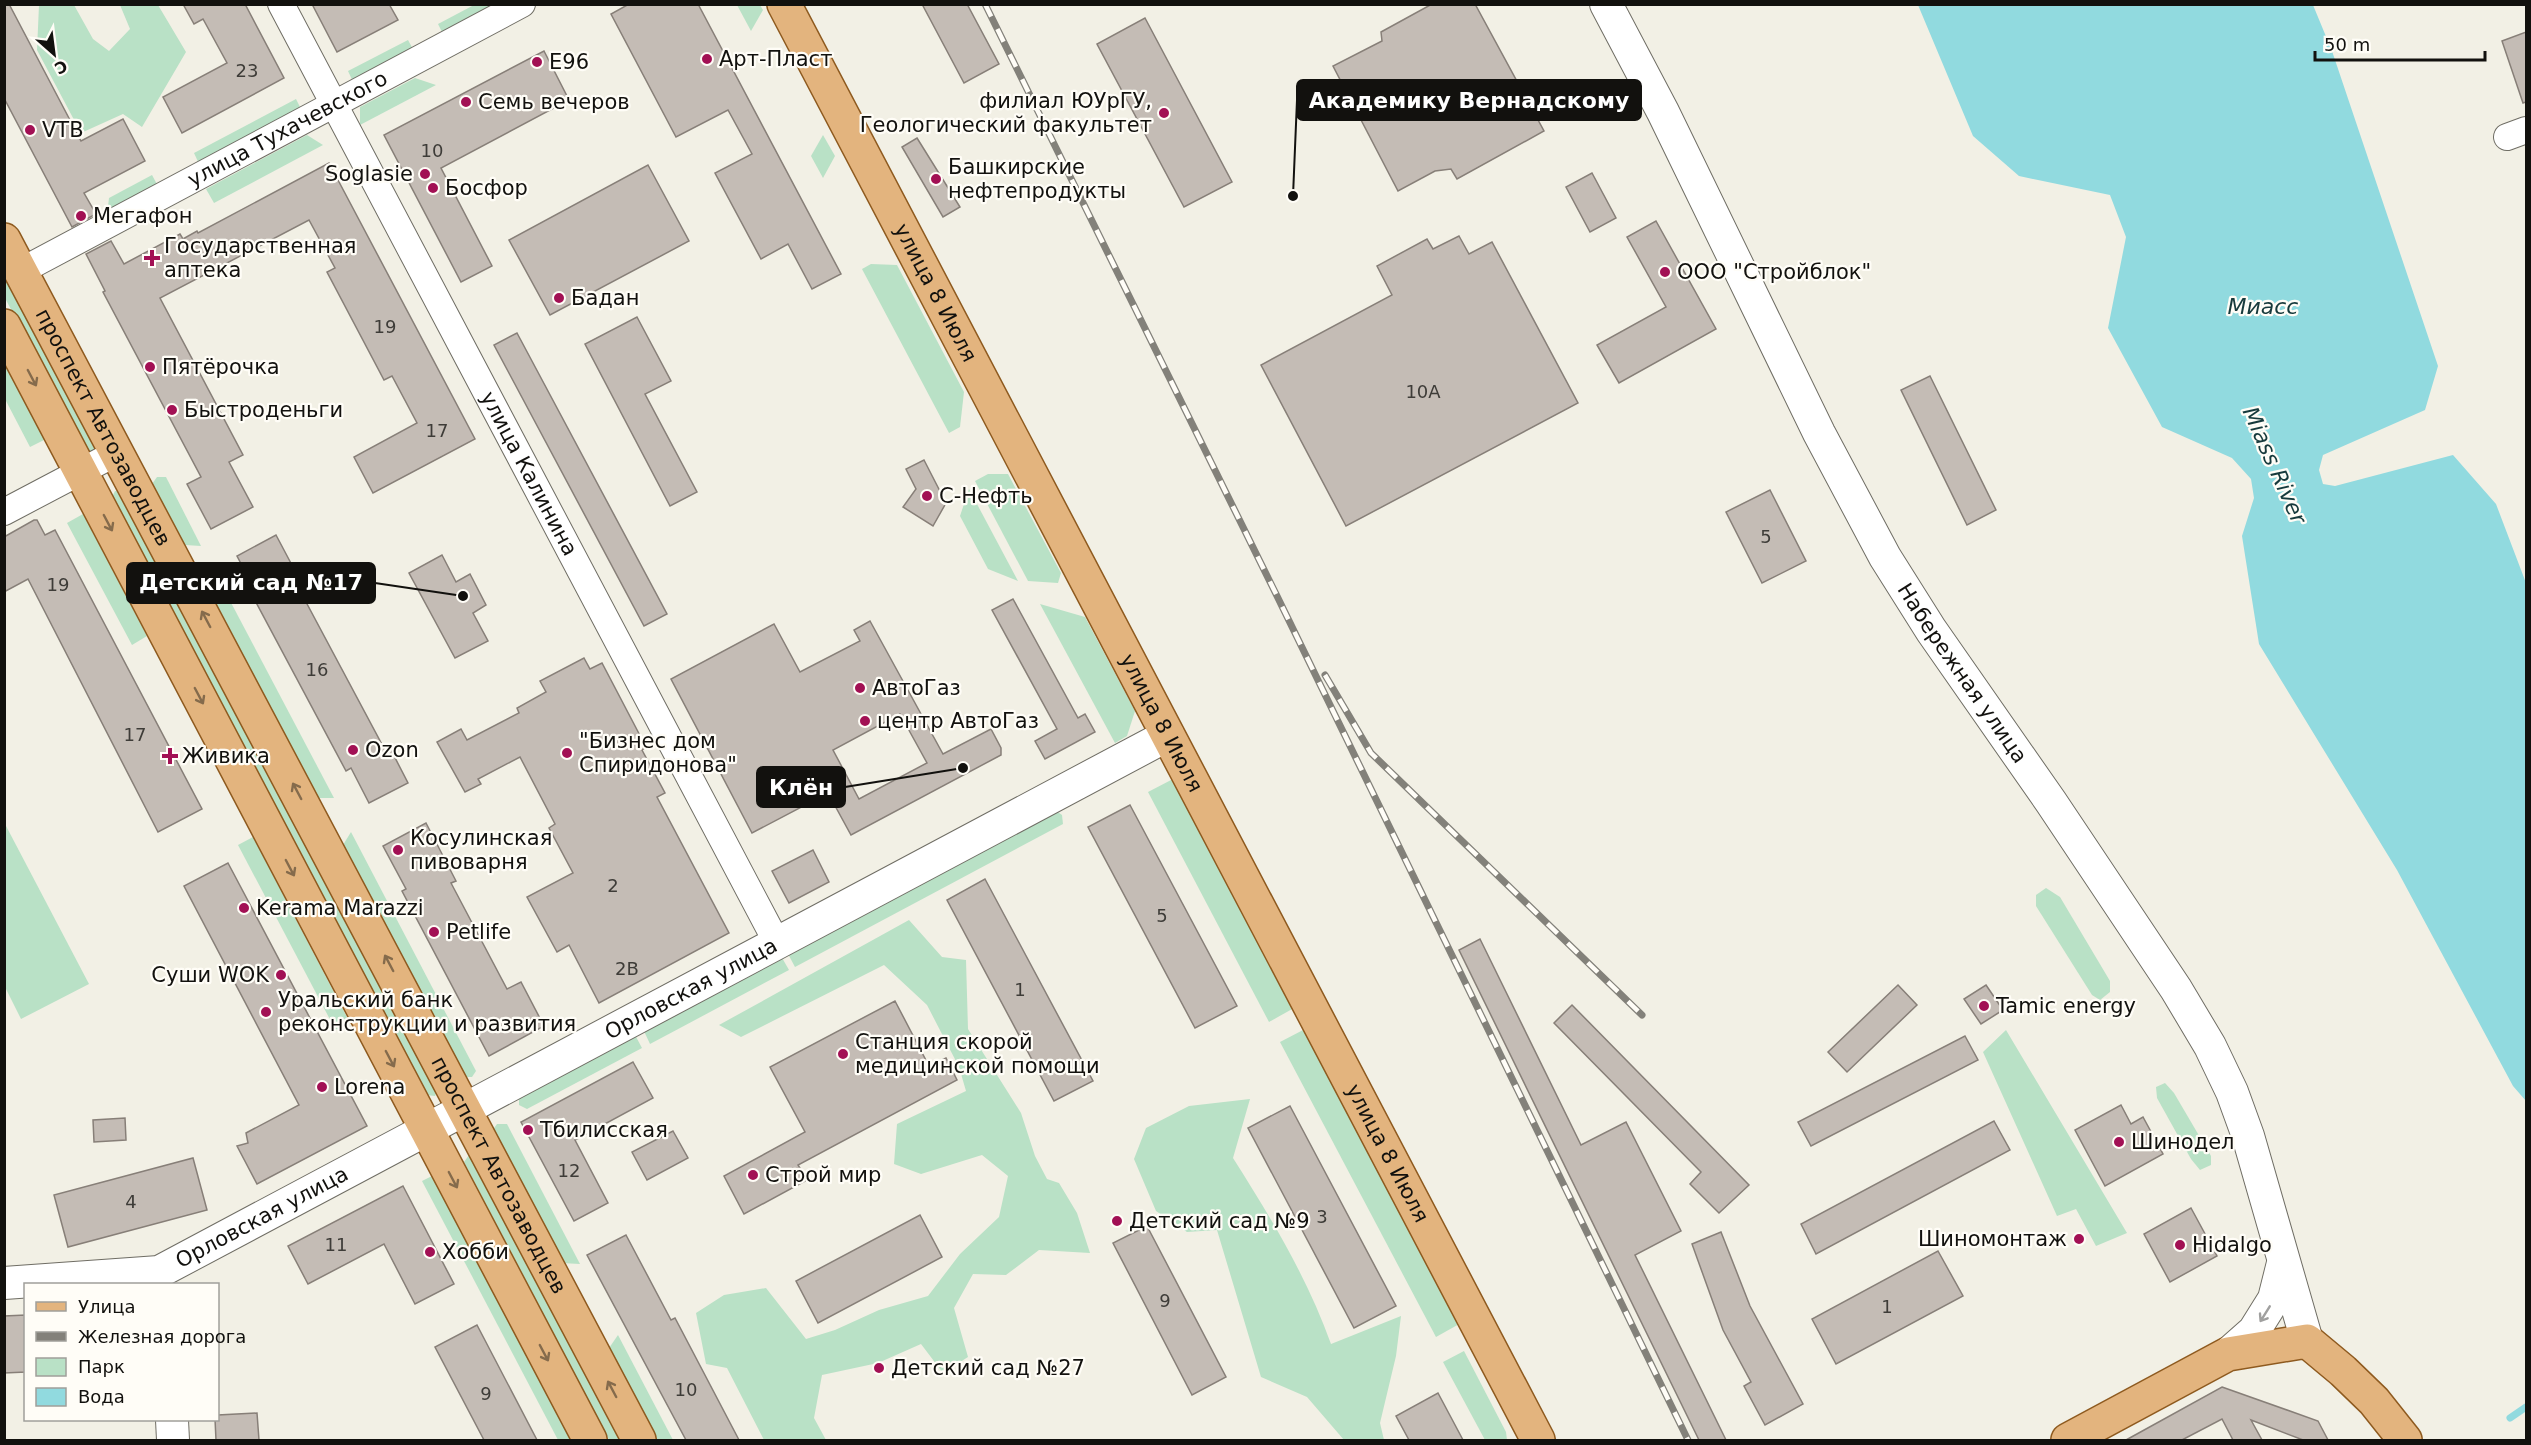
<svg xmlns="http://www.w3.org/2000/svg" width="2531" height="1445" font-family="'DejaVu Sans',sans-serif">
  <style>
    .green { fill: #b9e1c6 }
    .water { fill: #91dadf }
    .lines { fill: none; stroke-linecap: round; stroke-linejoin: round }
    .stream { stroke: #91dadf; stroke-width: 7 }
    .building { fill: #c4bcb5; stroke: #877f78; stroke-width: 1.5; fill-rule: evenodd }
    .minor-casing { stroke: #6f6d64; stroke-width: 28 }
    .tertiary-casing { stroke: #6f6d64; stroke-width: 34 }
    .primary-casing { stroke: #8e5a1f; stroke-width: 36 }
    .minor { stroke: #fff; stroke-width: 26 }
    .tertiary { stroke: #fff; stroke-width: 32 }
    .primary { stroke: #e3b47e; stroke-width: 33 }
    .rail-casing { stroke: #83817a; stroke-width: 7 }
    .rail { stroke: #fffdf7; stroke-width: 4.5; stroke-dasharray: 14; stroke-linecap: butt }
    .oneway { stroke: #856b4c }
    .oneway2 { stroke: #a0a09f }
    .poi-dot { fill: #a21054; stroke: #fffdf7; stroke-width: 2 }
    .labels { text-anchor: middle; stroke-width: 4.5; stroke-linejoin: round; paint-order: stroke }
    .number-label { font-size: 18px; fill: #3e3c38 }
    .poi-label { font-size: 21px; fill: #12110e; stroke: #fffdf7; text-anchor: start }
    .street-label { font-size: 21px; fill: #12110e; stroke: #fffdf7 }
    .water-label { font-size: 22px; font-style: italic; fill: #163a3c; stroke: #fffdf7 }
    .leader { fill: none; stroke: #12110e; stroke-width: 2 }
    .callout-dot { fill: #12110e; stroke: #fffdf7; stroke-width: 2 }
    .callout { fill: #12110e; stroke: #12110e; stroke-width: 2 }
    .callout-label { font-size: 22px; text-anchor: middle; font-weight: bold; fill: #fff }
  </style>
  <rect width="100%" height="100%" fill="#f2f0e5"/>
  <g class="green">
    <path d="M158,5L186,52L142,127L123,114L81,133L37,50L39,5H74L93,39L109,51L130,29L120,5Z"/>
    <path d="M474,5H502L444,36L438,24Z"/>
    <path d="M737,5H760L763,10L751,31Z"/>
    <path d="M408,40L414,51L354,84L348,71Z"/>
    <path d="M415,78L436,85L360,125V107Z"/>
    <path d="M296,99L302,111L200,166L194,153Z"/>
    <path d="M307,135L323,145L214,203L206,189Z"/>
    <path d="M823,135L835,156L823,178L811,156Z"/>
    <path d="M152,175L159,188L115,210L108,206L109,198Z"/>
    <path d="M871,264L897,265L964,392L960,427L949,433L862,269Z"/>
    <path d="M4,269L99,448L87,454L5,298Z"/>
    <path d="M4,360L46,439L30,447L5,399Z"/>
    <path d="M988,474H1008L1061,573L1058,583L1028,581L975,481Z"/>
    <path d="M157,477H166L201,546L185,545L152,484Z"/>
    <path d="M969,489L1018,581L988,569L960,516Z"/>
    <path d="M115,491L127,492L439,1087L435,1096L426,1095L110,501Z"/>
    <path d="M83,514L147,636L132,645L67,523Z"/>
    <path d="M218,578L334,798H318L210,592Z"/>
    <path d="M1040,604L1085,617L1135,711L1127,736L1115,743Z"/>
    <path d="M1173,779L1294,1008L1269,1022L1148,792Z"/>
    <path d="M1055,810L1062,815L1063,824L795,967L787,952Z"/>
    <path d="M5,824L89,984L21,1019L5,987Z"/>
    <path d="M351,832L476,1071L472,1077H465L343,845Z"/>
    <path d="M253,837L349,1021L345,1030L335,1029L238,845Z"/>
    <path d="M2046,888L2060,897L2110,981V992L2100,1000L2092,995L2036,906V895Z"/>
    <path d="M909,920L942,957L966,960L968,1029L1021,1113L1035,1156L1047,1179L1059,1183L1077,1213L1090,1253L1039,1250L1006,1275L973,1274L954,1308L968,1357L943,1373L921,1344L878,1363L822,1375L814,1418L826,1440H764L727,1368L706,1364L696,1313L724,1295L766,1288L806,1339L835,1330L879,1310L928,1296L960,1254L999,1217L1008,1176L982,1155L921,1174L894,1164L897,1124L966,1091L959,1067L927,1005L884,965L741,1037L719,1025Z"/>
    <path d="M781,956L789,970L650,1044L643,1029Z"/>
    <path d="M1305,1029L1461,1323L1436,1337L1280,1042Z"/>
    <path d="M2006,1030L2127,1233L2096,1246L2076,1209L2057,1216L1983,1052Z"/>
    <path d="M634,1033L642,1048L527,1109L519,1105V1095Z"/>
    <path d="M2165,1083L2174,1093L2211,1156V1165L2200,1170L2191,1159L2157,1098L2156,1087Z"/>
    <path d="M1250,1099L1233,1158C1271,1218 1307,1277 1331,1344L1401,1316L1396,1356L1380,1423L1384,1440H1344L1307,1397L1261,1377L1217,1230L1187,1232L1156,1211L1134,1159L1146,1128L1189,1106Z"/>
    <path d="M497,1124H507L580,1264L561,1263L492,1131Z"/>
    <path d="M469,1155H479L627,1440H609L464,1162Z"/>
    <path d="M434,1175L573,1440H558L422,1181Z"/>
    <path d="M618,1335L673,1440H654L607,1351Z"/>
    <path d="M1464,1351L1506,1432L1507,1440H1485L1443,1362Z"/>
  </g>
  <path class="water" d="M1918,5H2313L2332,51L2438,366L2425,410L2323,455L2319,470L2323,484L2335,486L2453,455L2496,504L2526,583V1101L2513,1086L2397,870L2259,644L2242,536L2254,498L2251,479L2232,458L2162,427L2108,328L2126,237L2110,195L2019,176L1973,136Z"/>
  <g class="lines">
    <path class="stream" d="M2510,1418L2526,1407"/>
  </g>
  <g class="building">
    <path d="M4,4H9L81,141L123,119L145,161L84,193L96,214L72,227L4,98Z"/>
    <path d="M183,4H245L284,78L182,133L163,97L227,63L203,19L194,24Z"/>
    <path d="M312,4H389L398,20L337,52Z"/>
    <path d="M629,4H698L841,274L812,289L788,244L761,259L715,173L752,154L728,110L676,137L611,14Z"/>
    <path d="M922,4H967L999,64L964,83Z"/>
    <path d="M1432,4H1475L1544,131L1457,179L1451,169L1435,171L1398,191L1333,66L1382,41L1381,32Z"/>
    <path d="M1145,18L1232,182L1184,207L1097,44Z"/>
    <path d="M2526,32V102L2523,103L2502,41Z"/>
    <path d="M544,51L569,100L441,168L492,266L461,282L384,135Z"/>
    <path d="M917,138L960,207L943,217L902,147Z"/>
    <path d="M329,163L475,439L373,493L354,457L417,423L392,376L384,380L327,272L335,268L309,220L160,298L243,455L229,462L253,507L211,529L187,484L201,477L103,292L105,291L86,254L111,241L124,264L180,234L183,239L197,231L198,233Z"/>
    <path d="M648,165L689,241L550,315L509,240Z"/>
    <path d="M1592,173L1616,218L1590,232L1566,187Z"/>
    <path d="M1656,221L1716,329L1619,383L1597,345L1666,307L1627,237Z"/>
    <path d="M1459,236L1469,254L1492,242L1578,403L1346,526L1261,365L1392,295L1377,266L1427,239L1433,249Z"/>
    <path d="M637,317L671,381L645,394L697,492L670,506L585,344Z"/>
    <path d="M517,333L667,614L644,626L494,345Z"/>
    <path d="M1930,376L1996,510L1967,525L1901,390Z"/>
    <path d="M924,460L946,503L933,526L903,507L916,489L906,469Z"/>
    <path d="M1770,490L1806,561L1762,583L1726,512Z"/>
    <path d="M34,520H37L45,535L55,530L202,809L158,832L28,579L4,592V537Z"/>
    <path d="M276,535L294,569L290,572L385,750L390,748L408,783L369,803L351,768L346,771L251,593L255,590L237,556Z"/>
    <path d="M442,555L456,582L470,574L486,605L473,613L488,641L455,658L409,573Z"/>
    <path d="M1013,599L1078,718L1085,714L1095,732L1045,759L1035,741L1057,729L992,610Z"/>
    <path d="M870,621L943,754L991,729L1001,748V755L851,835L828,793L752,833L671,679L774,624L800,672L860,641L854,630ZM900,714L927,763L859,799L833,750Z"/>
    <path d="M584,658L590,669L602,663L646,747L642,750L665,793L657,797L729,933L599,1003L569,945L557,952L527,897L573,873L549,828L555,824L520,757L478,779L481,784L465,792L437,742L461,729L467,740L519,713L517,708L546,692L540,681Z"/>
    <path d="M1130,805L1237,1006L1195,1028L1088,827Z"/>
    <path d="M426,823L456,881L451,883L507,989L521,982L544,1026L489,1056L402,891L406,889L383,846Z"/>
    <path d="M813,850L829,882L789,903L772,871Z"/>
    <path d="M228,863L367,1126L257,1184L237,1146L248,1143L246,1133L299,1105L184,886Z"/>
    <path d="M985,879L1093,1081L1054,1101L947,900Z"/>
    <path d="M1480,939L1581,1145L1626,1122L1681,1231L1635,1255L1726,1440H1699L1459,950Z"/>
    <path d="M1898,985L1917,1005L1847,1072L1828,1052Z"/>
    <path d="M1986,985L2003,1010L1981,1024L1964,999Z"/>
    <path d="M895,1001L929,1066L946,1058L957,1080L798,1165L807,1180L744,1214L724,1176L805,1132L770,1067Z"/>
    <path d="M1572,1005L1749,1185L1719,1213L1690,1184L1701,1172L1554,1023Z"/>
    <path d="M1965,1036L1978,1060L1811,1146L1798,1122Z"/>
    <path d="M633,1062L653,1098L575,1140L608,1203L574,1221L521,1122Z"/>
    <path d="M2121,1105L2131,1124L2143,1117L2163,1154L2105,1186L2075,1130Z"/>
    <path d="M1290,1106L1396,1306L1354,1328L1248,1128Z"/>
    <path d="M125,1118L126,1140L94,1142L93,1120Z"/>
    <path d="M1994,1121L2010,1150L1816,1254L1801,1224Z"/>
    <path d="M673,1131L688,1158L647,1180L632,1152Z"/>
    <path d="M193,1158L207,1210L68,1247L54,1195Z"/>
    <path d="M403,1186L454,1284L415,1304L384,1244L308,1284L288,1246Z"/>
    <path d="M2191,1208L2217,1256L2170,1282L2144,1234Z"/>
    <path d="M920,1215L942,1257L818,1323L796,1281Z"/>
    <path d="M1147,1226L1226,1377L1192,1395L1113,1243Z"/>
    <path d="M1721,1232L1750,1306L1803,1404L1765,1425L1744,1386L1751,1382L1723,1330L1692,1244Z"/>
    <path d="M626,1235L671,1320L675,1318L739,1440H686L587,1255Z"/>
    <path d="M1938,1251L1963,1296L1836,1364L1812,1319Z"/>
    <path d="M26,1315V1372L4,1373V1316Z"/>
    <path d="M477,1325L537,1440H484L435,1347Z"/>
    <path d="M2222,1387L2318,1421L2328,1440H2303L2251,1420L2262,1440H2233L2222,1419L2182,1440H2126Z"/>
    <path d="M1438,1393L1463,1440H1409L1396,1416Z"/>
    <path d="M257,1413L259,1440H216L215,1419H218V1415Z"/>
  </g>
  <g class="lines">
    <defs>
      <g id="minor">
        <path id="s1" d="M281,4L777,943"/>
        <path d="M2507,137L2526,130"/>
        <path id="s2" d="M21,271L522,4"/>
        <path d="M4,512L118,452"/>
      </g>
      <g id="tertiary">
        <path id="s3" d="M1606,4L1663,112L1819,433L1885,557L1931,630L2051,802L2176,989L2210,1046L2232,1092L2248,1136L2307,1341"/>
        <path id="s4" d="M4,1283L159,1272L1168,735"/>
        <path d="M2228,1354L2254,1331L2274,1299L2283,1263"/>
        <path d="M172,1420L173,1440"/>
      </g>
      <g id="primary">
        <path id="s5" d="M784,4L1538,1440"/>
        <path id="s6" d="M4,240L639,1440"/>
        <path d="M4,326L590,1440"/>
        <path d="M2068,1440L2228,1354L2307,1341L2343,1371L2374,1401L2405,1440"/>
      </g>
    </defs>
    <use href="#minor" class="minor-casing"/>
    <use href="#tertiary" class="tertiary-casing"/>
    <use href="#primary" class="primary-casing"/>
    <use href="#minor" class="minor"/>
    <use href="#tertiary" class="tertiary"/>
    <use href="#primary" class="primary"/>
    <defs>
      <g id="rail">
        <path d="M985,4L1277,596L1688,1440"/>
        <path d="M1325,675L1371,753L1642,1015"/>
      </g>
    </defs>
    <use href="#rail" class="rail-casing"/>
    <use href="#rail" class="rail"/>
  </g>
  <defs><path id="oneway-shaft" d="M-6 0H5M1.5-3L5.5 0L1.5 3" fill="none" stroke-width="1.6" stroke-linecap="round" stroke-linejoin="round" transform="scale(1.5)"/></defs>
  <g class="oneway">
    <use href="#oneway-shaft" transform="translate(32 378) rotate(62)"/>
    <use href="#oneway-shaft" transform="translate(108 523) rotate(62)"/>
    <use href="#oneway-shaft" transform="translate(206 619) rotate(-118)"/>
    <use href="#oneway-shaft" transform="translate(199 696) rotate(62)"/>
    <use href="#oneway-shaft" transform="translate(297 791) rotate(-118)"/>
    <use href="#oneway-shaft" transform="translate(290 868) rotate(62)"/>
    <use href="#oneway-shaft" transform="translate(389 963) rotate(-118)"/>
    <use href="#oneway-shaft" transform="translate(390 1059) rotate(62)"/>
    <use href="#oneway-shaft" transform="translate(453 1180) rotate(62)"/>
    <use href="#oneway-shaft" transform="translate(544 1353) rotate(62)"/>
    <use href="#oneway-shaft" transform="translate(612 1389) rotate(-118)"/>
  </g>
  <use class="oneway2" href="#oneway-shaft" transform="translate(2265 1314) rotate(122)"/>
  <g class="poi-dot">
    <circle cx="707" cy="59" r="6"/>
    <circle cx="537" cy="62" r="6"/>
    <circle cx="466" cy="102" r="6"/>
    <circle cx="1164" cy="113" r="6"/>
    <circle cx="30" cy="130" r="6"/>
    <circle cx="425" cy="174" r="6"/>
    <circle cx="936" cy="179" r="6"/>
    <circle cx="433" cy="188" r="6"/>
    <circle cx="81" cy="216" r="6"/>
    <path d="M149 249h6v6h6v6h-6v6h-6v-6h-6v-6h6z"/>
    <circle cx="1665" cy="272" r="6"/>
    <circle cx="559" cy="298" r="6"/>
    <circle cx="150" cy="367" r="6"/>
    <circle cx="172" cy="410" r="6"/>
    <circle cx="927" cy="496" r="6"/>
    <circle cx="860" cy="688" r="6"/>
    <circle cx="865" cy="721" r="6"/>
    <circle cx="353" cy="750" r="6"/>
    <circle cx="567" cy="753" r="6"/>
    <path d="M167 747h6v6h6v6h-6v6h-6v-6h-6v-6h6z"/>
    <circle cx="398" cy="850" r="6"/>
    <circle cx="244" cy="908" r="6"/>
    <circle cx="434" cy="932" r="6"/>
    <circle cx="281" cy="975" r="6"/>
    <circle cx="1984" cy="1006" r="6"/>
    <circle cx="266" cy="1012" r="6"/>
    <circle cx="843" cy="1054" r="6"/>
    <circle cx="322" cy="1087" r="6"/>
    <circle cx="528" cy="1130" r="6"/>
    <circle cx="2119" cy="1142" r="6"/>
    <circle cx="753" cy="1175" r="6"/>
    <circle cx="1117" cy="1221" r="6"/>
    <circle cx="2079" cy="1239" r="6"/>
    <circle cx="2180" cy="1245" r="6"/>
    <circle cx="430" cy="1252" r="6"/>
    <circle cx="879" cy="1368" r="6"/>
  </g>
  <g class="labels">
    <g class="number-label">
      <text x="247" y="77">23</text>
      <text x="432" y="157">10</text>
      <text x="385" y="333">19</text>
      <text x="1423" y="398">10А</text>
      <text x="437" y="437">17</text>
      <text x="1766" y="543">5</text>
      <text x="58" y="591">19</text>
      <text x="317" y="676">16</text>
      <text x="135" y="741">17</text>
      <text x="613" y="892">2</text>
      <text x="1162" y="922">5</text>
      <text x="627" y="975">2В</text>
      <text x="1020" y="996">1</text>
      <text x="569" y="1177">12</text>
      <text x="131" y="1208">4</text>
      <text x="1322" y="1223">3</text>
      <text x="336" y="1251">11</text>
      <text x="1165" y="1307">9</text>
      <text x="1887" y="1313">1</text>
      <text x="686" y="1396">10</text>
      <text x="486" y="1400">9</text>
    </g>
    <g class="poi-label">
      <text x="719" y="66">Арт-Пласт</text>
      <text x="549" y="69">E96</text>
      <text x="1152" y="108" text-anchor="end">филиал ЮУрГУ,<tspan x="1152" dy="24">Геологический факультет</tspan></text>
      <text x="478" y="109">Семь вечеров</text>
      <text x="42" y="137">VTB</text>
      <text x="948" y="174">Башкирские<tspan x="948" dy="24">нефтепродукты</tspan></text>
      <text x="413" y="181" text-anchor="end">Soglasie</text>
      <text x="445" y="195">Босфор</text>
      <text x="93" y="223">Мегафон</text>
      <text x="164" y="253">Государственная<tspan x="164" dy="24">аптека</tspan></text>
      <text x="1677" y="279">ООО "Стройблок"</text>
      <text x="571" y="305">Бадан</text>
      <text x="162" y="374">Пятёрочка</text>
      <text x="184" y="417">Быстроденьги</text>
      <text x="939" y="503">С-Нефть</text>
      <text x="872" y="695">АвтоГаз</text>
      <text x="877" y="728">центр АвтоГаз</text>
      <text x="579" y="748">"Бизнес дом<tspan x="579" dy="24">Спиридонова"</tspan></text>
      <text x="365" y="757">Ozon</text>
      <text x="182" y="763">Живика</text>
      <text x="410" y="845">Косулинская<tspan x="410" dy="24">пивоварня</tspan></text>
      <text x="256" y="915">Kerama Marazzi</text>
      <text x="446" y="939">Petlife</text>
      <text x="269" y="982" text-anchor="end">Суши WOK</text>
      <text x="278" y="1007">Уральский банк<tspan x="278" dy="24">реконструкции и развития</tspan></text>
      <text x="1996" y="1013">Tamic energy</text>
      <text x="855" y="1049">Станция скорой<tspan x="855" dy="24">медицинской помощи</tspan></text>
      <text x="334" y="1094">Lorena</text>
      <text x="540" y="1137">Тбилисская</text>
      <text x="2131" y="1149">Шинодел</text>
      <text x="765" y="1182">Строй мир</text>
      <text x="1129" y="1228">Детский сад №9</text>
      <text x="2067" y="1246" text-anchor="end">Шиномонтаж</text>
      <text x="2192" y="1252">Hidalgo</text>
      <text x="442" y="1259">Хобби</text>
      <text x="891" y="1375">Детский сад №27</text>
    </g>
    <g class="street-label">
      <text dy="7" stroke="none"><textPath href="#s2" startOffset="302">улица Тухачевского</textPath></text>
      <text dy="7" stroke="none"><textPath href="#s5" startOffset="326">улица 8 Июля</textPath></text>
      <text dy="7" stroke="none"><textPath href="#s6" startOffset="212">проспект Автозаводцев</textPath></text>
      <text dy="7" stroke="none"><textPath href="#s1" startOffset="531">улица Калинина</textPath></text>
      <text dy="7" stroke="none"><textPath href="#s3" startOffset="759">Набережная улица</textPath></text>
      <text dy="7" stroke="none"><textPath href="#s5" startOffset="812">улица 8 Июля</textPath></text>
      <text dy="7" stroke="none"><textPath href="#s4" startOffset="758">Орловская улица</textPath></text>
      <text dy="7" stroke="none"><textPath href="#s5" startOffset="1298">улица 8 Июля</textPath></text>
      <text dy="7" stroke="none"><textPath href="#s6" startOffset="1058">проспект Автозаводцев</textPath></text>
      <text dy="7" stroke="none"><textPath href="#s4" startOffset="272">Орловская улица</textPath></text>
    </g>
    <g class="water-label">
      <text x="2263" y="314">Миасс</text>
      <text transform="translate(2275 465) rotate(66)" y="8">Miass River</text>
    </g>
  </g>
  <path class="leader" d="M1293 196L1297 100M463 596L375 583M963 768L845 787"/>
  <g class="callout-dot">
    <circle cx="1293" cy="196" r="6"/>
    <circle cx="463" cy="596" r="6"/>
    <circle cx="963" cy="768" r="6"/>
  </g>
  <g class="callout">
    <rect x="1297" y="80" width="344" height="40" rx="6"/>
    <rect x="127" y="563" width="248" height="40" rx="6"/>
    <rect x="757" y="767" width="88" height="40" rx="6"/>
  </g>
  <g class="callout-label">
    <text x="1469" y="108">Академику Вернадскому</text>
    <text x="251" y="590">Детский сад №17</text>
    <text x="801" y="795">Клён</text>
  </g>
  <rect width="2531" height="1445" fill="none" stroke="#12110e" stroke-width="12"/>
  <rect x="24" y="1283" width="195" height="138" fill="#fffdf7" stroke="#a09f9a" stroke-width="1.5"/>
  <rect x="36" y="1302" width="30" height="9" fill="#e3b47e" stroke="#a09f9a" stroke-width="1.5"/>
  <text x="78" y="1313" font-size="18" fill="#12110e">Улица</text>
  <rect x="36" y="1332" width="30" height="9" fill="#83817a" stroke="#a09f9a" stroke-width="1.5"/>
  <text x="78" y="1343" font-size="18" fill="#12110e">Железная дорога</text>
  <rect x="36" y="1358" width="30" height="18" fill="#b9e1c6" stroke="#a09f9a" stroke-width="1.5"/>
  <text x="78" y="1373" font-size="18" fill="#12110e">Парк</text>
  <rect x="36" y="1388" width="30" height="18" fill="#91dadf" stroke="#a09f9a" stroke-width="1.5"/>
  <text x="78" y="1403" font-size="18" fill="#12110e">Вода</text>
  <g transform="translate(54 54) rotate(152)" stroke="#fffdf7" stroke-width="4.5" paint-order="stroke">
  <path d="M0-4.5L10 22L0 15L-10 22Z" fill="#12110e"/>
  <text y="-9" font-size="16" font-weight="bold" text-anchor="middle" fill="#12110e">С</text>
  </g>
  <path d="M2315 51v9h170v-9" fill="none" stroke="#12110e" stroke-width="3"/>
  <text x="2324" y="51" font-size="18" fill="#12110e" stroke="#fffdf7" stroke-width="4.5" paint-order="stroke">50 m</text>
</svg>
